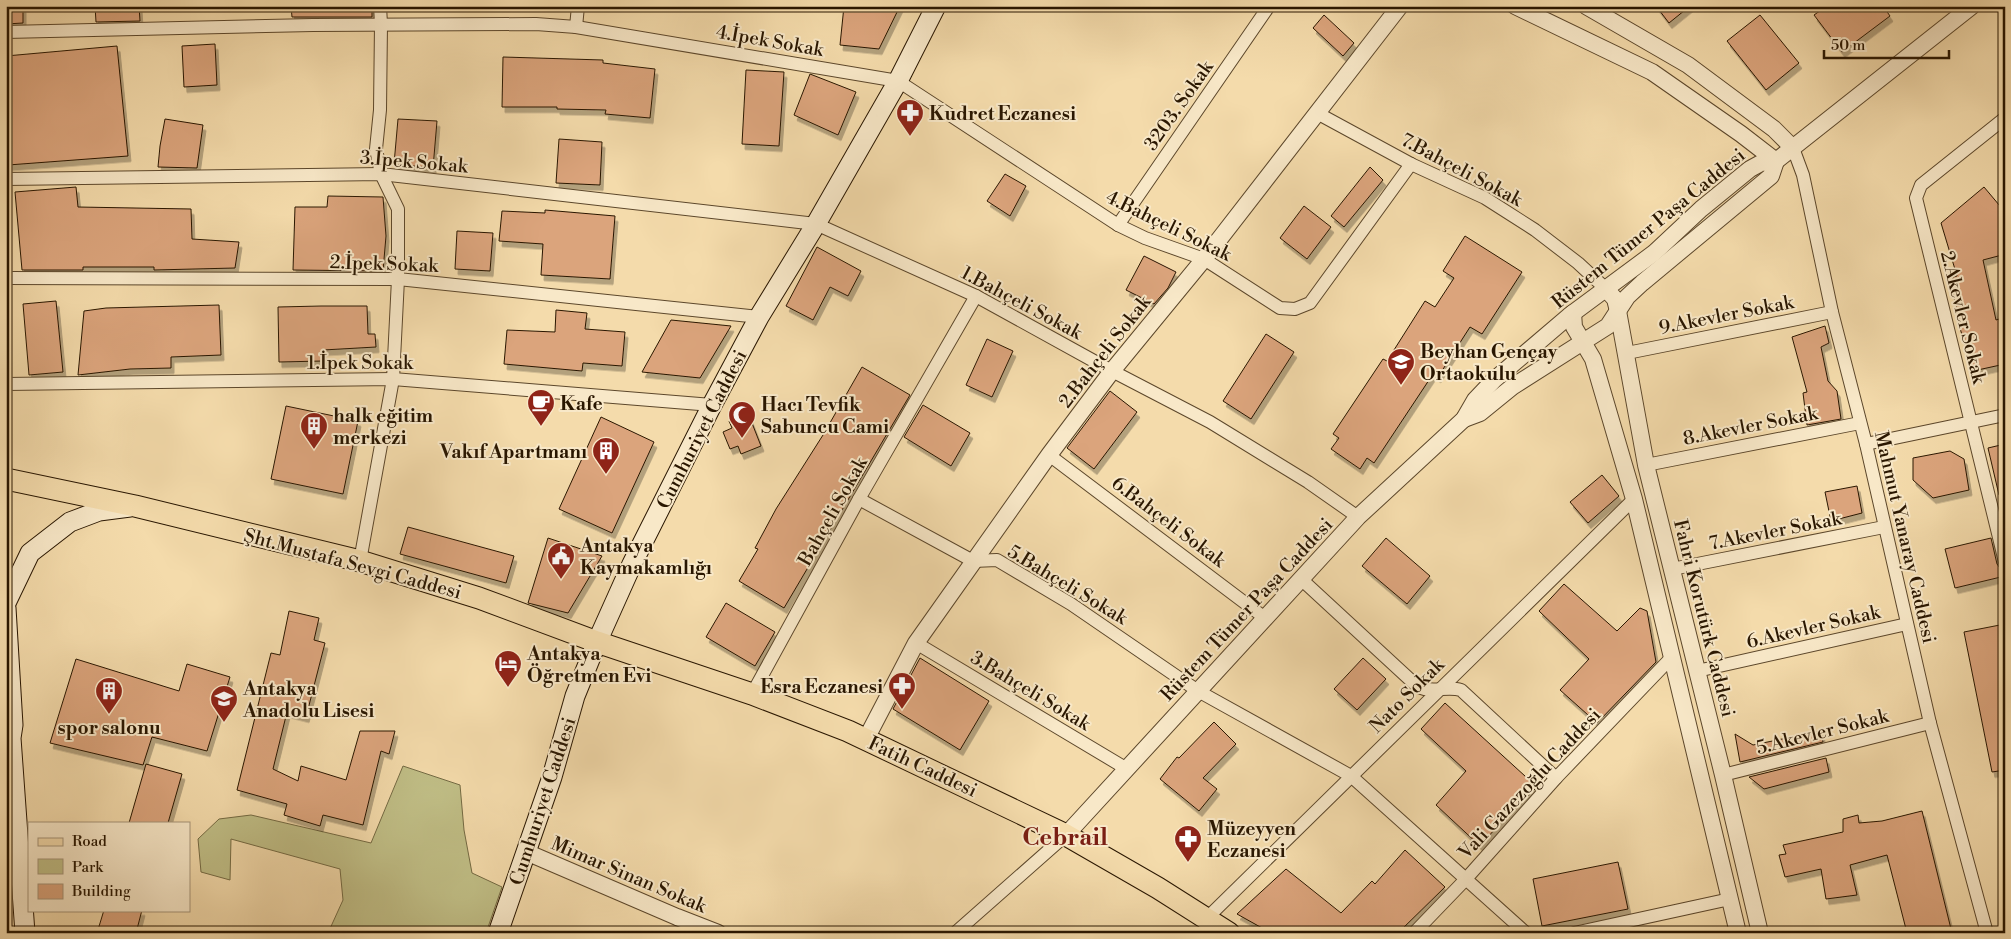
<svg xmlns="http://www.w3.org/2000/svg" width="2011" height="939" font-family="'Libre Bodoni',serif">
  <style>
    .green { fill: #c0be86; stroke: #746a43 }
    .building { fill: #dba47c; stroke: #291600; filter: url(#shadow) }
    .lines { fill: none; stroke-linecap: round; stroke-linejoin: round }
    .minor-casing { stroke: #5c472b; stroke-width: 14 }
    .tertiary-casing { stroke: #5c472b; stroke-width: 18 }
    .secondary-casing { stroke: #291600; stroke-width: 21 }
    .primary-casing { stroke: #291600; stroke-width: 23 }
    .minor { stroke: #f8e8c8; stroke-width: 12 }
    .tertiary { stroke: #f8e8c8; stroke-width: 16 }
    .secondary { stroke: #f8e8c8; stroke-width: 19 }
    .primary { stroke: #f4dbab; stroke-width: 21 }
    .labels { text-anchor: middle; stroke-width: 4; stroke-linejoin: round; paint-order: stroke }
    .street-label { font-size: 19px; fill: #291600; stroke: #f8e8c8 }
    .poi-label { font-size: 19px; font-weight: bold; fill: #291600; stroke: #f8e8c8; text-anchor: start }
    .district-label { font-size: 24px; font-weight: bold; fill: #7a1f14; stroke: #f8e8c8 }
  </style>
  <defs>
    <filter id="shadow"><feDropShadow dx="3" dy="5.5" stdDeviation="0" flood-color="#0004"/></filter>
  </defs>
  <rect width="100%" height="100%" fill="#f4dbab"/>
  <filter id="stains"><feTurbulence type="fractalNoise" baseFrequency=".004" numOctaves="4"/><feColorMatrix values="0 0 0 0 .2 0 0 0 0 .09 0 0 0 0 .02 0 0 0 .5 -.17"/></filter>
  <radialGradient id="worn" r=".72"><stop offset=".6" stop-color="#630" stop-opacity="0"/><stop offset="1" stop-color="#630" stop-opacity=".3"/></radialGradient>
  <path class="green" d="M403,766L460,785L464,830L472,873L502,887L486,933H328L343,900L340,869L231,839L230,880L201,872L198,839L219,819L251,815L371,843Z"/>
  <g class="building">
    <path d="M6,6H23V23L6,24Z"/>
    <path d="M95,6H139L140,21L96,22Z"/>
    <path d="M291,6H372V17H292Z"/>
    <path d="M844,6H900L879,49L840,45Z"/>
    <path d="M1656,6H1690L1669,23Z"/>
    <path d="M1827,6H1883L1890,16L1842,52L1814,15Z"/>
    <path d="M1324,15L1354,43L1343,56L1313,28Z"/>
    <path d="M1760,15L1799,63L1766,90L1727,41Z"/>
    <path d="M215,44L217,85L184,87L182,46Z"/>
    <path d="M117,46L128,156L8,165L6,112L9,111L6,56Z"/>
    <path d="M503,57L603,60V63L655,69L650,118L605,114L606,110L557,109V107H502Z"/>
    <path d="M746,70L784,72L779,146L742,144Z"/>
    <path d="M810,74L856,92L838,135L794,115Z"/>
    <path d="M165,119L203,125L197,168L158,167L160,146Z"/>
    <path d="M398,119L437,121L433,168L394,164Z"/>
    <path d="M559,139L602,142L600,185L556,183Z"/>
    <path d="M1370,167L1383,180L1344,227L1331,216Z"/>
    <path d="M1005,174L1026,186L1010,216L987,201Z"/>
    <path d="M76,187L78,207L191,209L192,239L239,242L235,268L154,270V267H83V270H22L15,192Z"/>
    <path d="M1984,187L2005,212V250L2002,255L1983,260L1996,320L1999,319L2005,341V364L1973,371L1959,325H1961L1953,294V277L1957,276L1941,223Z"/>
    <path d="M328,196L383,197L386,236L383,271L293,270L295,207H327Z"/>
    <path d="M1304,206L1331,227L1307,259L1280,238Z"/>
    <path d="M545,210L615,216L610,279L541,275L543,244L499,241L502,211L545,213Z"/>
    <path d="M457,231L493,233L490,271L455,269Z"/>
    <path d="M1465,236L1522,272L1482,334L1470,327L1438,377L1433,374L1374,463L1367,458L1360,469L1331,449L1339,438L1333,434L1383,359L1387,361L1425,301L1435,307L1454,278L1443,271Z"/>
    <path d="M817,247L861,271L848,296L830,287L813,320L786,306Z"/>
    <path d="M1144,256L1176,272L1168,288L1154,304L1126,290Z"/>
    <path d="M56,301L63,372L29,375L23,304Z"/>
    <path d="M219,305L221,355L171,357V368L130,369L78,375L84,311L106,308Z"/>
    <path d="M321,306H367L368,334H375L376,347L323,350V361L279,362L278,307Z"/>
    <path d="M556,310L587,313L585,329L625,332L622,366L583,363L582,371L504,364L507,330L555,332Z"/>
    <path d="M671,320L731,326L700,378L642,372Z"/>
    <path d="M1825,326L1829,343L1821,347L1828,381L1837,391L1841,419L1807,425L1803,393L1807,392L1792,337Z"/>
    <path d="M1266,334L1294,352L1251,419L1223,401Z"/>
    <path d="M987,339L1013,351L992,397L966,385Z"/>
    <path d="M862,367L910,395L784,608L739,581L758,549L755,548L776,509L823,435Z"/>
    <path d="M1110,391L1137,412L1094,469L1067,448Z"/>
    <path d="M923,405L970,433L951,466L904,437Z"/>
    <path d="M286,406L358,421L343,494L271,479Z"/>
    <path d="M748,413L761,446L741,454L738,446L730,449L723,432L732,428L729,421Z"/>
    <path d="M601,417L654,442L612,533L559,509Z"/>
    <path d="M2005,444V494L1999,495L1988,448Z"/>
    <path d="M1950,451L1964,459L1969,490L1933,498L1913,480V458Z"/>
    <path d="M1602,475L1619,496L1588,523L1570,502Z"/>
    <path d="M1857,486L1862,513L1831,521L1825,492Z"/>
    <path d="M408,527L514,556L506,583L400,554Z"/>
    <path d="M548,538L602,556L568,613L528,603Z"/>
    <path d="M1386,538L1430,576L1407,604L1362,566Z"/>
    <path d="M1991,538L1997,564L2000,568L2005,570V576L1955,588L1945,549Z"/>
    <path d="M1564,584L1617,631L1640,608L1647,611L1656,662L1597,723L1560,690L1589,659L1539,611Z"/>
    <path d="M726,603L775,632L755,666L706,637Z"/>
    <path d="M289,611L319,618L314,640L325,643L306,717L287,712L273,769L298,781L301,766L346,780L360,731H395L389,754L381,751L363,825L323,815L320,826L284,815L287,804L237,790L271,653L280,655Z"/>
    <path d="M2005,624V770L1992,772L1964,632Z"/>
    <path d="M920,658L989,701L960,750L893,709Z"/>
    <path d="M1363,658L1386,679L1357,710L1334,689Z"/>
    <path d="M76,659L179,691L187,664L230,677L207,751L152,737L143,765L50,743Z"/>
    <path d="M1445,703L1537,787L1511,813L1510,812L1480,846L1436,805L1466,771L1421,729Z"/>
    <path d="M1214,722L1236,744L1203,778L1217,789L1199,811L1160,779L1177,757L1179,758Z"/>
    <path d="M1821,731L1823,742L1740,762L1735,734L1753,745Z"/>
    <path d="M1826,758L1829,772L1764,789L1749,777Z"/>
    <path d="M146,764L182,774L168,823H129Z"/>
    <path d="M1922,811L1952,933H1907L1887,855L1850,865L1857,895L1826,899L1821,869L1785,877L1779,855L1786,854L1783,845L1843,832V819L1858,815L1859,823L1882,821Z"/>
    <path d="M1405,850L1445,887L1398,933H1271L1237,914L1286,869L1341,913L1372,881L1375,884Z"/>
    <path d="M1618,862L1628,909L1542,926L1533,879Z"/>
    <path d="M104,910H142L136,933H97Z"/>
  </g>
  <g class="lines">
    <defs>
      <g id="minor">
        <path d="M576,27L578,6"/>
        <path d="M6,32L313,25L536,24L576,27L898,81L1118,225L1145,238L1204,259L1280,308L1295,309L1310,303L1411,164"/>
        <path d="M1317,113L1411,164L1485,198L1535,230L1578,263L1605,288"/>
        <path d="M2005,118L1921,185L1916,198L2005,562"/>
        <path d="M1793,148L1803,175L1832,312L1866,444L1930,723L1987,933"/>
        <path d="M6,179L381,174L816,224L976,296L1112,371L1210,422L1308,482L1358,517"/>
        <path d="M1118,225L1269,6"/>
        <path d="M6,278L398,279L759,317"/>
        <path d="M1627,353L1832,312"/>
        <path d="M6,384L393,379L712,405"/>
        <path d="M1866,444L2005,415"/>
        <path d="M1049,455L1265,618"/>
        <path d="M1646,465L1860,423"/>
        <path d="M859,499L973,561L997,560L1071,604L1198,691L1351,776L1526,933"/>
        <path d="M360,561L393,379L398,279V209L381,174L376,149L380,110L381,24L380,6"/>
        <path d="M1672,569L1884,527"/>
        <path d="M1301,579L1418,687C1432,693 1447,686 1461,690L1556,778"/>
        <path d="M916,643L1127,769"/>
        <path d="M1697,671L1907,624"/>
        <path d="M752,694L859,499L976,296"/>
        <path d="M1723,775L1930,723"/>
        <path d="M1206,919L1634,499"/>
        <path d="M955,933L1066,835"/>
        <path d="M1414,933L1465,880L1556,778L1671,658"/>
        <path d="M1574,933L1730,899"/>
      </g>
      <g id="tertiary">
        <path d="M1515,6L1652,72L1741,134L1776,161"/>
        <path d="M1586,6L1688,65L1774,129L1793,148"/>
        <path d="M1605,288L1615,299L1618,311L1646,465L1723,775L1760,933"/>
        <path d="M1573,313L1574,327L1593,359L1634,499L1738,933"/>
        <path d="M1464,419L1480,413L1512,387L1608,326L1627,297L1642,283L1771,176L1776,161"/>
        <path d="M866,739L916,643L1049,455L1112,371L1204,259L1400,6"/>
        <path d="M1066,835L1358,517L1464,419L1475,400L1494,380L1569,316L1654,253L1701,209L1750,169L1761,163L1776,161L1972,6"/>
        <path d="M526,852L677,917L718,933"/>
      </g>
      <g id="secondary">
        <path d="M6,603L30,553L70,522L99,511L130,507"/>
        <path d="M6,608L13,725L11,738L25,933"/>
        <path d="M498,933L552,777L575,696L597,642L632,564L712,405L759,317L816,224L898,81L936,6"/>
      </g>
      <path id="primary" d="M6,479L135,506L360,561L479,598L597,642L752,694L848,731L1066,835L1158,888L1229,933"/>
    </defs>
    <use href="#minor" class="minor-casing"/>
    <use href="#tertiary" class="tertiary-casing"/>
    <use href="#secondary" class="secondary-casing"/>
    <use href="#primary" class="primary-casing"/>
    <use href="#minor" class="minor"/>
    <use href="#tertiary" class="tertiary"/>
    <use href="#secondary" class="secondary"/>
    <use href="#primary" class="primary"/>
  </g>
  <defs>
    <symbol id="pharmacy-pin" viewBox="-11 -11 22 30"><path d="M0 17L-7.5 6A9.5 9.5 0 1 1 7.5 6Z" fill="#8f2418" stroke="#f8e8c8"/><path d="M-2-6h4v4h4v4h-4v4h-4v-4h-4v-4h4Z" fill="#fff"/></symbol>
    <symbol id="school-pin" viewBox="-11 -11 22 30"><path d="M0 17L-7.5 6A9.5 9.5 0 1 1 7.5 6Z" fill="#8f2418" stroke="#f8e8c8"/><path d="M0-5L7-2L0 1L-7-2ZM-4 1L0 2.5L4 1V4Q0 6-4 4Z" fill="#fff"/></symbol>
    <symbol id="cafe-pin" viewBox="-11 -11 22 30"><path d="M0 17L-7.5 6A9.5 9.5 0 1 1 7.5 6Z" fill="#8f2418" stroke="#f8e8c8"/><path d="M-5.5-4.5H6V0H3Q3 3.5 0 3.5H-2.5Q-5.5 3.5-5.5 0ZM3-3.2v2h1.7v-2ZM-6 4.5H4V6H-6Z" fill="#fff"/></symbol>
    <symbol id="mosque-pin" viewBox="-11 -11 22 30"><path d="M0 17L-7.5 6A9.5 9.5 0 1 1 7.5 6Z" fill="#8f2418" stroke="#f8e8c8"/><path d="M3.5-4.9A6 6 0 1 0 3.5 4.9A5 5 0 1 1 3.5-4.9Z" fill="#fff"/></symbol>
    <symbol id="building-pin" viewBox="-11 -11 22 30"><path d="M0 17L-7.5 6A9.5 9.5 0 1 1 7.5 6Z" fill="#8f2418" stroke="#f8e8c8"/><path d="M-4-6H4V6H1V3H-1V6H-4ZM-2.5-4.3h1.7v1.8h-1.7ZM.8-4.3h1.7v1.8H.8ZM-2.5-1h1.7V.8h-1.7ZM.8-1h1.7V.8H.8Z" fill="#fff"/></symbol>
    <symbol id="civic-pin" viewBox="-11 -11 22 30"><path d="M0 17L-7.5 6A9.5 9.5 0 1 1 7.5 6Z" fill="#8f2418" stroke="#f8e8c8"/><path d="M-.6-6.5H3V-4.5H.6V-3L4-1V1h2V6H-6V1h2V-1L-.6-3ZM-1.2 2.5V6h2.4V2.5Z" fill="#fff"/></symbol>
    <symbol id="hotel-pin" viewBox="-11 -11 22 30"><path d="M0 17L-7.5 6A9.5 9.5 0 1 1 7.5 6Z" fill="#8f2418" stroke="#f8e8c8"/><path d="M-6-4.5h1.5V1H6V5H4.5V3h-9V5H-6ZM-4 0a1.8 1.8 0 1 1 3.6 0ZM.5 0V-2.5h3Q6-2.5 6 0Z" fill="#fff"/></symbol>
  </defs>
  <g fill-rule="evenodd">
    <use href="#pharmacy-pin" x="894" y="97" width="32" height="43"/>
    <use href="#school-pin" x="1385" y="346" width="32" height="43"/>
    <use href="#cafe-pin" x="525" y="387" width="32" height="43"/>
    <use href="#mosque-pin" x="726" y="399" width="32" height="43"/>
    <use href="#building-pin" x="298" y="410" width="32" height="43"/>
    <use href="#building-pin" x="590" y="435" width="32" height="43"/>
    <use href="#civic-pin" x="545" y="540" width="32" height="43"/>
    <use href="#hotel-pin" x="492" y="648" width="32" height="43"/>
    <use href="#pharmacy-pin" x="886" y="670" width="32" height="43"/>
    <use href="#building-pin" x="93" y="675" width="32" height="43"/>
    <use href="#school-pin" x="208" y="683" width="32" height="43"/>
    <use href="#pharmacy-pin" x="1172" y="823" width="32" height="43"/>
  </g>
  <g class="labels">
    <g class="street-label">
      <text transform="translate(770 40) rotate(10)" y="7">4.İpek Sokak</text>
      <text transform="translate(1178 105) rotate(-55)" y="7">3203. Sokak</text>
      <text transform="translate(414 161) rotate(5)" y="7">3.İpek Sokak</text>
      <text transform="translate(1462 169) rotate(28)" y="7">7.Bahçeli Sokak</text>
      <text transform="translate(1169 225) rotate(26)" y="7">4.Bahçeli Sokak</text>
      <text transform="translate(1648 228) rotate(-39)" y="7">Rüstem Tümer Paşa Caddesi</text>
      <text transform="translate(384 263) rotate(2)" y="7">2.İpek Sokak</text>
      <text transform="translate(1022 302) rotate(28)" y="7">1.Bahçeli Sokak</text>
      <text transform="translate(1726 314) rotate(-11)" y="7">9.Akevler Sokak</text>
      <text transform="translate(1964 317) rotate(76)" y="7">2.Akevler Sokak</text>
      <text transform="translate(1104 351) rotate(-52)" y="7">2.Bahçeli Sokak</text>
      <text x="360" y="369">1.İpek Sokak</text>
      <text transform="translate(1750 425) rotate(-11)" y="7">8.Akevler Sokak</text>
      <text transform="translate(701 429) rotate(-63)" y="7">Cumhuriyet Caddesi</text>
      <text transform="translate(832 511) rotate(-61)" y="7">Bahçeli Sokak</text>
      <text transform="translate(1169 521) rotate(37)" y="7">6.Bahçeli Sokak</text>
      <text transform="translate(1775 530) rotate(-11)" y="7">7.Akevler Sokak</text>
      <text transform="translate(1906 537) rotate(77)" y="7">Mahmut Yanaray Caddesi</text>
      <text transform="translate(353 563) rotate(15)" y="7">Şht.Mustafa Sevgi Caddesi</text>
      <text transform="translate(1068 584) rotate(31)" y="7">5.Bahçeli Sokak</text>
      <text transform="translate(1246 609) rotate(-47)" y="7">Rüstem Tümer Paşa Caddesi</text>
      <text transform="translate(1705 618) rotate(76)" y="7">Fahri Korutürk Caddesi</text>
      <text transform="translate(1813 626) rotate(-13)" y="7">6.Akevler Sokak</text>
      <text transform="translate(1031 690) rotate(31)" y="7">3.Bahçeli Sokak</text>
      <text transform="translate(1406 695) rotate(-45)" y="7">Nato Sokak</text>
      <text transform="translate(1822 731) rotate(-14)" y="7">5.Akevler Sokak</text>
      <text transform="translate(923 766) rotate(25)" y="7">Fatih Caddesi</text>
      <text transform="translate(1529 783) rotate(-47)" y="7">Vali Gazezoğlu Caddesi</text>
      <text transform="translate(542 801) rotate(-72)" y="7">Cumhuriyet Caddesi</text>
      <text transform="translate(629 874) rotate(23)" y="7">Mimar Sinan Sokak</text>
    </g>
    <g class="poi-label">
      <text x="929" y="120">Kudret Eczanesi</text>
      <text x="1420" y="358">Beyhan Gençay<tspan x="1420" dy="22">Ortaokulu</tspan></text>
      <text x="560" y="410">Kafe</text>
      <text x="761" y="411">Hacı Tevfik<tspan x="761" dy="22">Sabuncu Cami</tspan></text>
      <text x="333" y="422">halk eğitim<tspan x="333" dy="22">merkezi</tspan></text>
      <text x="587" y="458" text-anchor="end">Vakıf Apartmanı</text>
      <text x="580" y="552">Antakya<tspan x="580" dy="22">Kaymakamlığı</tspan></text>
      <text x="527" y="660">Antakya<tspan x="527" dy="22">Öğretmen Evi</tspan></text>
      <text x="883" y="693" text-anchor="end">Esra Eczanesi</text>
      <text x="243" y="695">Antakya<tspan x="243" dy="22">Anadolu Lisesi</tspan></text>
      <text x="109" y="734" text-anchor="middle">spor salonu</text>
      <text x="1207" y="835">Müzeyyen<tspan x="1207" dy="22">Eczanesi</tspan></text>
    </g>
    <g class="district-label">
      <text x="1065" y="845">Cebrail</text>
    </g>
  </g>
  <rect width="2011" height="939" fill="none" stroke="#f4dbab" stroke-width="25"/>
  <rect x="8" y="8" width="1996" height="924" fill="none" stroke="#291600" stroke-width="2.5"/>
  <rect x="12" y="12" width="1986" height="914" fill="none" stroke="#291600"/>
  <rect x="28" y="822" width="162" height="90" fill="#f8e8c8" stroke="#a59478"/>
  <rect x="38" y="838" width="25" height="8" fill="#f4dbab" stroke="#a59478"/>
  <text x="72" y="846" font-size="15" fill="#291600">Road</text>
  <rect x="38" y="859" width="25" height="15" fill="#c0be86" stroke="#a59478"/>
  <text x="72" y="872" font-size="15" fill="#291600">Park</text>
  <rect x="38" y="884" width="25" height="15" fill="#dba47c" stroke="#a59478"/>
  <text x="72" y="896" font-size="15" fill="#291600">Building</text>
  <path d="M1824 50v8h125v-8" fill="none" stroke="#291600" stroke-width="2.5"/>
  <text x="1831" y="50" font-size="15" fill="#291600" stroke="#f8e8c8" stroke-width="4" paint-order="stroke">50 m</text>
  <rect width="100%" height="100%" filter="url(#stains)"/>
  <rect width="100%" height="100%" fill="url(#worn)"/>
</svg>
